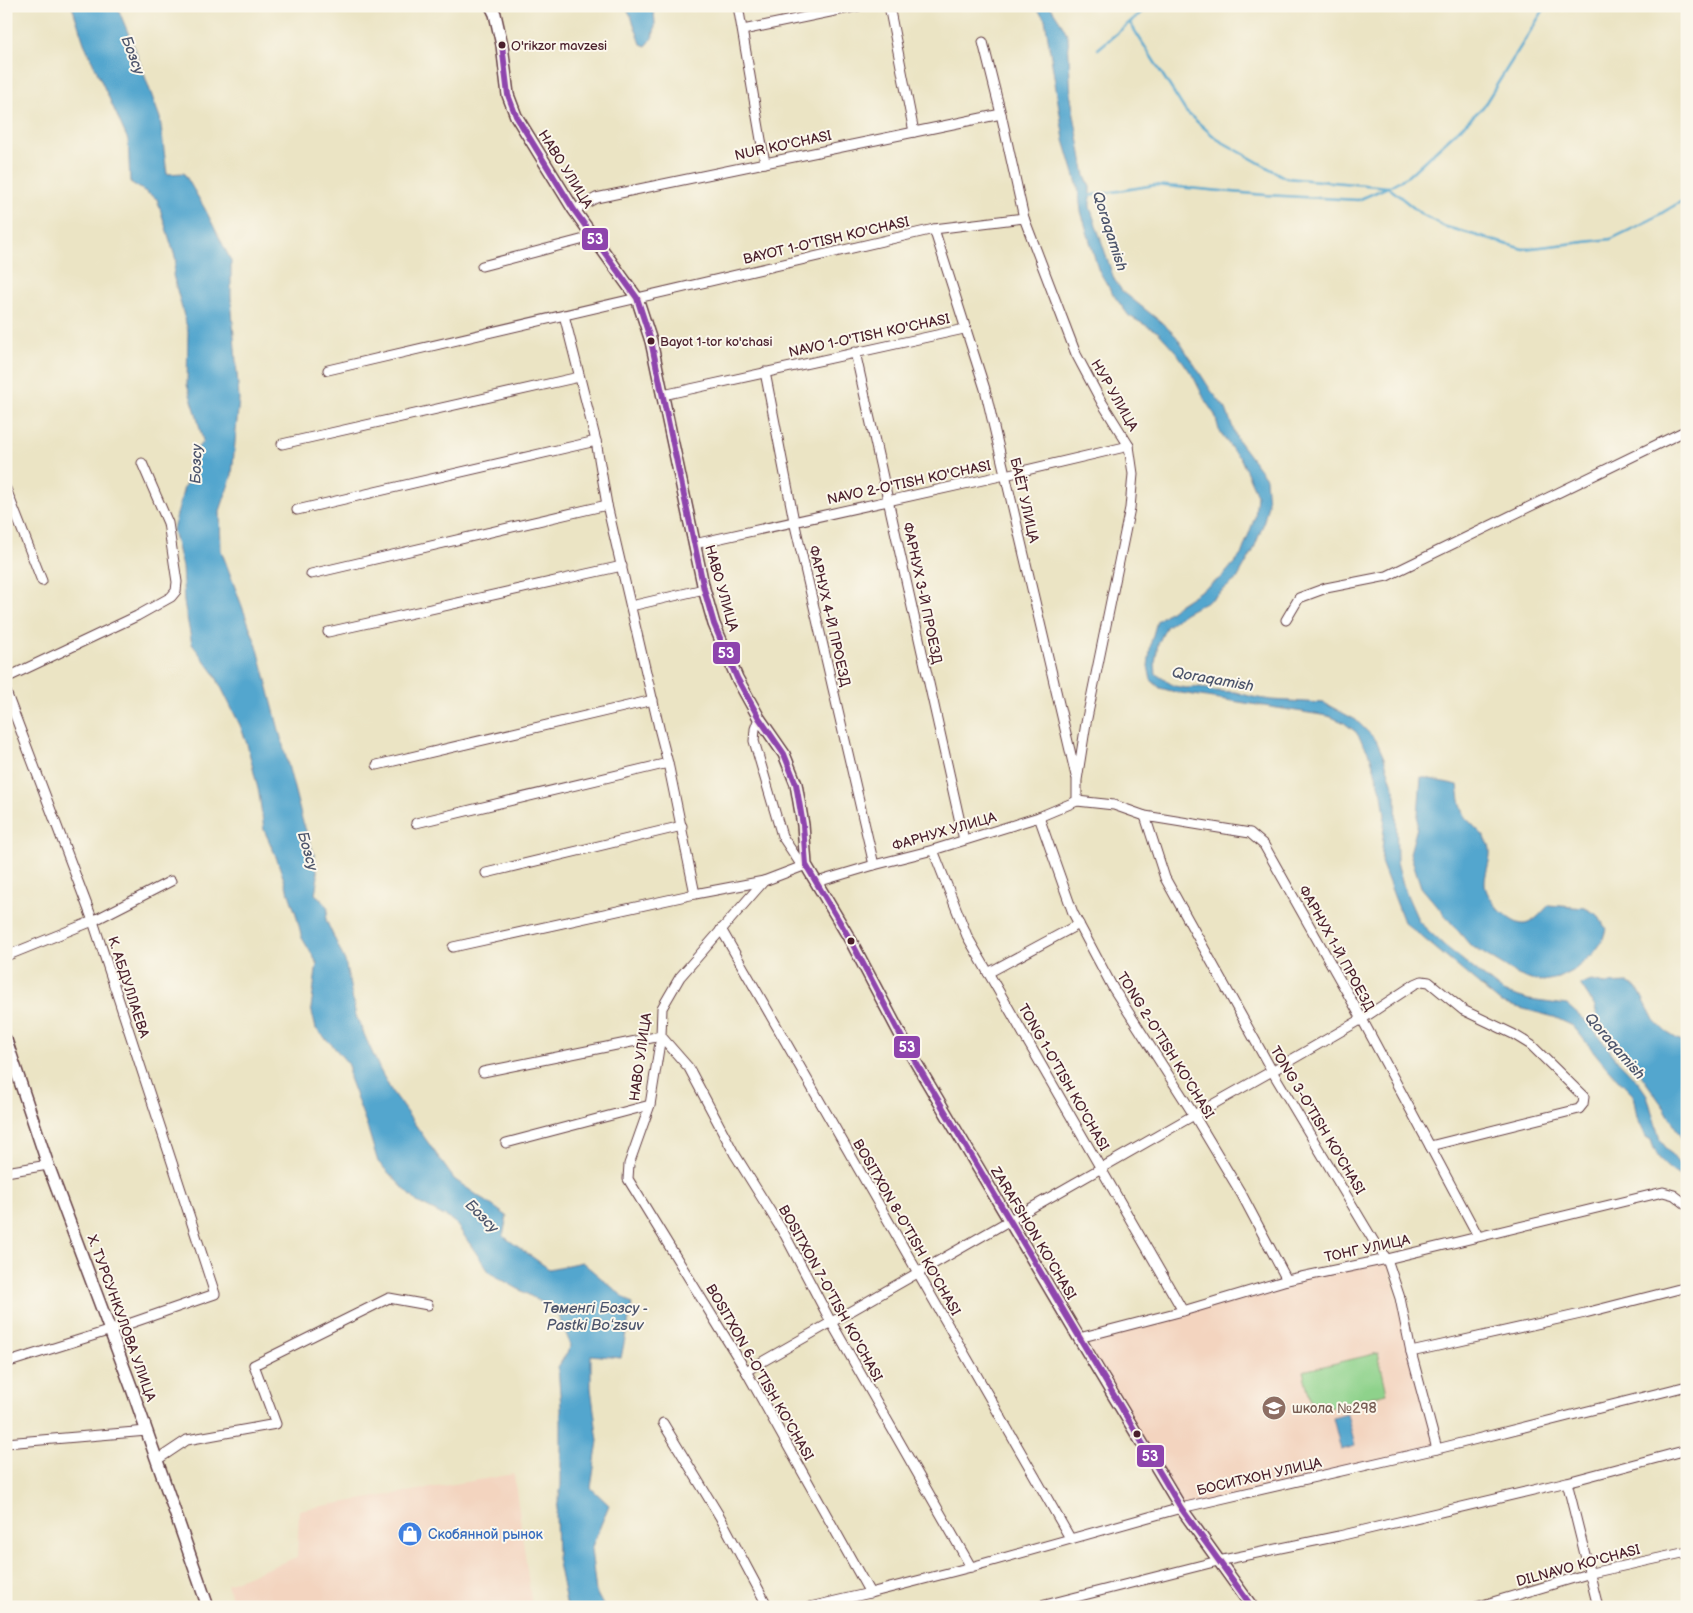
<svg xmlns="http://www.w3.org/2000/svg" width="1693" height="1613" font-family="'Balsamiq Sans',sans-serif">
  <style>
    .built { fill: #f3d4bf }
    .green { fill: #8ed28b; stroke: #6c785b }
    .water { fill: #52a6ce; stroke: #4e627c }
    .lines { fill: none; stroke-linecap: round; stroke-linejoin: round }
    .stream { stroke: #52a6ce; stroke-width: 2.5 }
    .minor-casing { stroke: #623d42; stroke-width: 11 }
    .tertiary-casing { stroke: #623d42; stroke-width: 14 }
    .minor { stroke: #fff; stroke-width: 9 }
    .tertiary { stroke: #fff; stroke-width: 11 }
    .bus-1-casing { stroke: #fbf7ec; stroke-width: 10 }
    .bus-1 { stroke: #8e44ad; stroke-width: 6 }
    .bus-dot { fill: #4a1f2b; stroke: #fbf7ec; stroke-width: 2 }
    .labels { text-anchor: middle; stroke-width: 4; stroke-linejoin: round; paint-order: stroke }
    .bus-label { font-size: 13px; fill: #4a1f2b; stroke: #fbf7ec; text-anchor: start }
    .street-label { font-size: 14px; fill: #4a1f2b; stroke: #fbf7ec }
    .education-label { font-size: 14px; fill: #785e54; stroke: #fbf7ec; text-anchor: start }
    .shop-label { font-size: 14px; fill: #366cbe; stroke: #fbf7ec; text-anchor: start }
    .water-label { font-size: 15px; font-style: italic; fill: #4d556c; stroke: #fbf7ec }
    .line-badge { stroke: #fbf7ec; stroke-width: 2 }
    .badge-label { font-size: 14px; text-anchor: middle; font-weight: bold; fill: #fff }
  </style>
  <rect width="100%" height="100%" fill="#fbf7ec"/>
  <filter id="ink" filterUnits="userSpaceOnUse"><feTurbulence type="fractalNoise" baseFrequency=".02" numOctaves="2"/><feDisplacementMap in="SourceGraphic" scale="10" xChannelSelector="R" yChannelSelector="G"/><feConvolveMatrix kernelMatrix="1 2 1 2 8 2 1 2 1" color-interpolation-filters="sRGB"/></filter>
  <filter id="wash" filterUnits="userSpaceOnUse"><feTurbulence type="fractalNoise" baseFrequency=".0096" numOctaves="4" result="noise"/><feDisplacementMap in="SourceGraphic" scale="20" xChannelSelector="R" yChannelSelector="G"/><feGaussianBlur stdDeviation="1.12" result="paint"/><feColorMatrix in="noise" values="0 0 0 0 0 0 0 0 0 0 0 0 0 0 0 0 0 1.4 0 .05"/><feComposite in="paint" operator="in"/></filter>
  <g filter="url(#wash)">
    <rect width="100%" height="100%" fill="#ebe4c4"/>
    <g class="built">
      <path d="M1387,1259L1437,1449L1181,1508L1079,1338L1287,1280Z"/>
      <path d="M514,1474L532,1607H234L227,1584L297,1557L299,1510Z"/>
    </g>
    <path class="green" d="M1378,1353L1387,1393L1313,1411L1303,1371Z"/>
    <g class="water">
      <path d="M72,6H117L136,52L160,118L167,174L184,173L205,209L231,261V298L239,399L232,475L220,511L221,550L258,649L302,819L314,854L318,876L315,894L321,899L328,908L326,920L345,961L356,1016L380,1070L392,1092L454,1179L507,1216L503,1236L549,1269L582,1262L632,1304L621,1358L591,1355V1388L598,1441L591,1488L609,1505L591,1549L596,1592L604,1607H567L557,1558L556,1514L561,1486V1407L558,1367L571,1346L557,1311L490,1273L454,1221L417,1202L378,1162L366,1123L349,1078V1065L333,1046L316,1029L311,1008L317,963L302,938L296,914L275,854L264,830L259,793L247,744L240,725L214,673L192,644L184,602L182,567L173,530L184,487L195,468L193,454L203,441L196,413L187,385L188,331L173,275L176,260L157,199L130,182L128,140L84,43Z"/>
      <path d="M625,6H651C657,19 657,36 646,46L641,44L631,16Z"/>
      <path d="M1035,6H1050L1063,26L1068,36L1071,98L1085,176L1090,187V207L1114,279L1122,291L1161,322L1176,336L1212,392L1226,409L1237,439L1266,478L1268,504L1263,525L1253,551L1237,579L1213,598L1185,613L1166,627L1158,644L1155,663L1156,674L1174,686L1186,688L1200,687L1214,691L1235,692L1253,697L1271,700L1324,703L1356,720L1376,740L1384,758L1396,795L1397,862L1404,888L1419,922L1445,946L1503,992L1529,1000L1567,1005L1590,1025L1618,1061L1638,1082L1647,1095L1660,1140L1679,1164L1687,1170V1181C1667,1168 1658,1163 1651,1140L1646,1137L1637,1117L1633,1095L1608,1069L1573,1026L1554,1017L1501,1003L1404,922L1381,862L1385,815L1382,794L1370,755L1356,732L1343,722L1328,716L1175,692L1160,688L1151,680L1148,666L1151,642L1157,621L1177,606L1222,577L1241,555L1255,517L1257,495L1241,459L1234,452L1219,430L1215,415L1206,402L1193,376L1177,353L1158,332L1129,316L1112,293L1098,269L1081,211L1078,187L1064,140L1045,19Z"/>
      <path d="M1421,777L1458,785C1459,793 1460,803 1463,811C1467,823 1481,830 1487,841C1495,854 1485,869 1485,883C1484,897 1511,926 1525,924C1535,922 1543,911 1549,905L1585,908L1598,915L1606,929L1602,942L1593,954L1573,971L1559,978L1543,981L1531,980L1518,975L1470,945L1421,887L1410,853L1417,827Z"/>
      <path d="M1592,981L1605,984L1628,983L1637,987L1654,1020L1666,1032L1679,1040L1687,1041V1148L1665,1109L1621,1047L1597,1018L1595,1007L1580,984Z"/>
      <path d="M1347,1414L1355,1446L1341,1450L1333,1418Z"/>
    </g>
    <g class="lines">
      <g class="stream">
        <path d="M1130,23L1186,112L1217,139L1286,178L1388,187L1420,213L1443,226L1523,249L1611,239L1650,220L1687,198"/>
        <path d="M1098,49L1149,6"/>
        <path d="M1088,196L1155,185L1265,195L1358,200L1388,187L1408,176L1483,107L1546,6"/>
      </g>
    </g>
  </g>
  <g filter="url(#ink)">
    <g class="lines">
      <defs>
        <g id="minor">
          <path d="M738,6L765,163"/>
          <path d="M889,6L914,132"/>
          <path d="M743,30L859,6"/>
          <path d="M983,42L1001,114L1024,218L1076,354L1101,401L1129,446L1133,474L1130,508L1086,723L1077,780V801"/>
          <path d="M574,210L596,198L1001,114"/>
          <path d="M934,229L985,389L1076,776"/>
          <path d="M482,266L592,237"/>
          <path d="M564,315L596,441L607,505L660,732L668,763L695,894L764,881"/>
          <path d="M855,352L964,840"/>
          <path d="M328,370L934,229L1024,218"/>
          <path d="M765,372L794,521L874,865"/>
          <path d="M663,395L964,329"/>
          <path d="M282,444L579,377"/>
          <path d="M6,489L42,581"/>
          <path d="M297,510L596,441"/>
          <path d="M694,544L1005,475L1129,446"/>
          <path d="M311,574L607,505"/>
          <path d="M631,606L704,589"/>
          <path d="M1286,620L1299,598L1326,588L1387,576L1687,430"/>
          <path d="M328,632L622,566"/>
          <path d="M6,678L137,616L171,597L176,591L177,582L168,523L142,463"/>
          <path d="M6,692L93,921L215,1294L111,1330L6,1363"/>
          <path d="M759,718L755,729L754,741L782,836L802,866"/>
          <path d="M377,765L653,700"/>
          <path d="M1145,816L1165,878L1272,1071L1376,1245L1387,1259L1400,1298L1411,1352L1437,1449"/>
          <path d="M1039,817L1073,913L1113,988L1194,1115L1242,1195L1287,1280"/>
          <path d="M416,823L668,763"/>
          <path d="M933,850L967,936L1183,1311"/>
          <path d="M806,865L764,881L680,977L662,1008L661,1036L650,1105L629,1164L628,1179L746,1371L870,1593"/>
          <path d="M486,873L682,826"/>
          <path d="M817,882L874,865L933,850L1039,817L1077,801L1114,805L1145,816L1250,833L1264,845L1362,1019L1478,1236"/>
          <path d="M721,929L1070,1538"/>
          <path d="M453,947L695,894"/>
          <path d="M6,956L93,921L171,881"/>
          <path d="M988,973L1079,924"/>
          <path d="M483,1072L661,1036L689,1068L734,1153L785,1235L831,1322L971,1567"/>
          <path d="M506,1143L650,1105"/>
          <path d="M6,1172L48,1165"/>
          <path d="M1079,1338L1183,1311L1287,1280L1387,1259L1663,1192L1674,1195L1687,1205"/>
          <path d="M1411,1352L1585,1313L1687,1287"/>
          <path d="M746,1371L1194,1115L1272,1071L1362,1019L1415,984L1422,981L1429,982L1463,1010L1513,1034L1531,1045L1584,1097L1583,1104L1579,1109L1430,1146"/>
          <path d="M663,1423L720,1517L768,1607"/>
          <path d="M6,1443L147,1431"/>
          <path d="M157,1460L187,1440L276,1424L254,1365L389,1298L428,1305"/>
          <path d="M1567,1482L1598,1607"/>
          <path d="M810,1607L870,1593L971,1567L1181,1508L1437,1449L1687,1386"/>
          <path d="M1037,1607L1218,1561L1339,1536L1567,1482L1687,1450"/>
          <path d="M1476,1607L1591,1573L1687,1552"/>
        </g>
        <g id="tertiary">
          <path d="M491,6L495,14L502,45L508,95L516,116L574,210L637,298L651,341L704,589L714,624L737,678L759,718L784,754L796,784L803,825L806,865L851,941L909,1051L1079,1338L1181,1508L1252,1607"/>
          <path d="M6,1040L48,1165L132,1389L208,1607"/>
        </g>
      </defs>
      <use href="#minor" class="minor-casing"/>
      <use href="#tertiary" class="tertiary-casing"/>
      <use href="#minor" class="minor"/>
      <use href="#tertiary" class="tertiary"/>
      <defs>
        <path id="bus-1" d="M502,45L508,95L516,116L574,210L637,298L651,341L704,589L714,624L737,678L759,718L784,754L796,784L803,825L806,865L851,941L909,1051L1181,1508L1252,1607"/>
      </defs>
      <use href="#bus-1" class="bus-1-casing"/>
      <use href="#bus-1" class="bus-1"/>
    </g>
  </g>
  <defs>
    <symbol id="school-disc" viewBox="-11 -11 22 22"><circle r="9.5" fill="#8d6e63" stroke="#fbf7ec"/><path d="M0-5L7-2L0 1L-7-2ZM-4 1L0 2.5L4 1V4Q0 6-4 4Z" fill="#fff"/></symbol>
    <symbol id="shop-disc" viewBox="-11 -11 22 22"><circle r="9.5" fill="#3f7fe0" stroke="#fbf7ec"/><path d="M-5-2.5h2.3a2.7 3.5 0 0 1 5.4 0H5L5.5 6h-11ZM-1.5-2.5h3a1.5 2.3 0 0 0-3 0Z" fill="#fff"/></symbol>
  </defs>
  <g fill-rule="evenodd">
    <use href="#school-disc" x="1260" y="1394" width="28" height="28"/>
    <use href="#shop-disc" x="396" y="1520" width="28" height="28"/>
  </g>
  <g class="bus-dot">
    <circle cx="502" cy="45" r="4.5"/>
    <circle cx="651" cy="341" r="4.5"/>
    <circle cx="851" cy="941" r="4.5"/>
    <circle cx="1137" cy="1434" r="4.5"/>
  </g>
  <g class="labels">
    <g class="bus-label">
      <text x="511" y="50">O'rikzor mavzesi</text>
      <text x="660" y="346">Bayot 1-tor ko'chasi</text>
    </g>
    <g class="street-label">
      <text transform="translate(783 145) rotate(-12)" y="5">NUR KO'CHASI</text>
      <text transform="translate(566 169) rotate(58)" y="5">НАВО УЛИЦА</text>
      <text transform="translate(826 240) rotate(-13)" y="5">BAYOT 1-O'TISH KO'CHASI</text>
      <text transform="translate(869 335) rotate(-12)" y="5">NAVO 1-O'TISH KO'CHASI</text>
      <text transform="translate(1115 395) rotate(60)" y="5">НУР УЛИЦА</text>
      <text transform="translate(909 482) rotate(-12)" y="5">NAVO 2-O'TISH KO'CHASI</text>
      <text transform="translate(1025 500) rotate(77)" y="5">БАЁТ УЛИЦА</text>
      <text transform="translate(722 588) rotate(74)" y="5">НАВО УЛИЦА</text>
      <text transform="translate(923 593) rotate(78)" y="5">ФАРНУХ 3-Й ПРОЕЗД</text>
      <text transform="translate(830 616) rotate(77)" y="5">ФАРНУХ 4-Й ПРОЕЗД</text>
      <text transform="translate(944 831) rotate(-16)" y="5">ФАРНУХ УЛИЦА</text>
      <text transform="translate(1337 948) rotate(61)" y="5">ФАРНУХ 1-Й ПРОЕЗД</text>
      <text transform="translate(129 987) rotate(72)" y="5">К. АБДУЛЛАЕВА</text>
      <text transform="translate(1166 1045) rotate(58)" y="5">TONG 2-O'TISH KO'CHASI</text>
      <text transform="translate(640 1057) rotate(-82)" y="5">НАВО УЛИЦА</text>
      <text transform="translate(1064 1077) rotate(60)" y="5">TONG 1-O'TISH KO'CHASI</text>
      <text transform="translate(1318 1120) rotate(59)" y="5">TONG 3-O'TISH KO'CHASI</text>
      <text transform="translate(907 1227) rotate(60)" y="5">BOSITXON 8-O'TISH KO'CHASI</text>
      <text transform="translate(1034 1233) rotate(59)" y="5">ZARAFSHON KO'CHASI</text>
      <text transform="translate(1367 1248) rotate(-12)" y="5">ТОНГ УЛИЦА</text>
      <text transform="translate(831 1293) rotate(61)" y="5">BOSITXON 7-O'TISH KO'CHASI</text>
      <text transform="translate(122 1318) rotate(70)" y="5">Х. ТУРСУНКУЛОВА УЛИЦА</text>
      <text transform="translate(760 1372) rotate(60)" y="5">BOSITXON 6-O'TISH KO'CHASI</text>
      <text transform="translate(1259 1476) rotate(-13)" y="5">БОСИТХОН УЛИЦА</text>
      <text transform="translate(1578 1565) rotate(-15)" y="5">DILNAVO KO'CHASI</text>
    </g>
    <g class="education-label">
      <text x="1292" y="1413">школа №298</text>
    </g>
    <g class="shop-label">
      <text x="428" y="1539">Скобянной рынок</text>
    </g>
    <g class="water-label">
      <text transform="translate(133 55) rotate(69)" y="5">Бозсу</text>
      <text transform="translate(1110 231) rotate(72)" y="5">Qoraqamish</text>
      <text transform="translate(196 464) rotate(-88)" y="5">Бозсу</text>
      <text transform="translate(1213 679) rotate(10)" y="5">Qoraqamish</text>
      <text transform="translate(308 851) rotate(74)" y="5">Бозсу</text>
      <text transform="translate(1615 1046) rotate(49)" y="5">Qoraqamish</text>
      <text transform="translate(482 1216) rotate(45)" y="5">Бозсу</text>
      <text x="595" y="1313">Төменгі Бозсу -<tspan x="595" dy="17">Pastki Boʻzsuv</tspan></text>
    </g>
  </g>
  <g class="line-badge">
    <rect x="581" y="227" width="28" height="24" rx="5" fill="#8e44ad"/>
    <rect x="712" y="641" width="29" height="24" rx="5" fill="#8e44ad"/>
    <rect x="893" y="1035" width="28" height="24" rx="5" fill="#8e44ad"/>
    <rect x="1136" y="1444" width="29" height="24" rx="5" fill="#8e44ad"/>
  </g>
  <g class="badge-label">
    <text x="595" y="244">53</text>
    <text x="726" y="658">53</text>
    <text x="907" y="1052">53</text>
    <text x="1150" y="1461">53</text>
  </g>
  <rect width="1693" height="1613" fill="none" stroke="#fbf7ec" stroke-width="25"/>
</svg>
